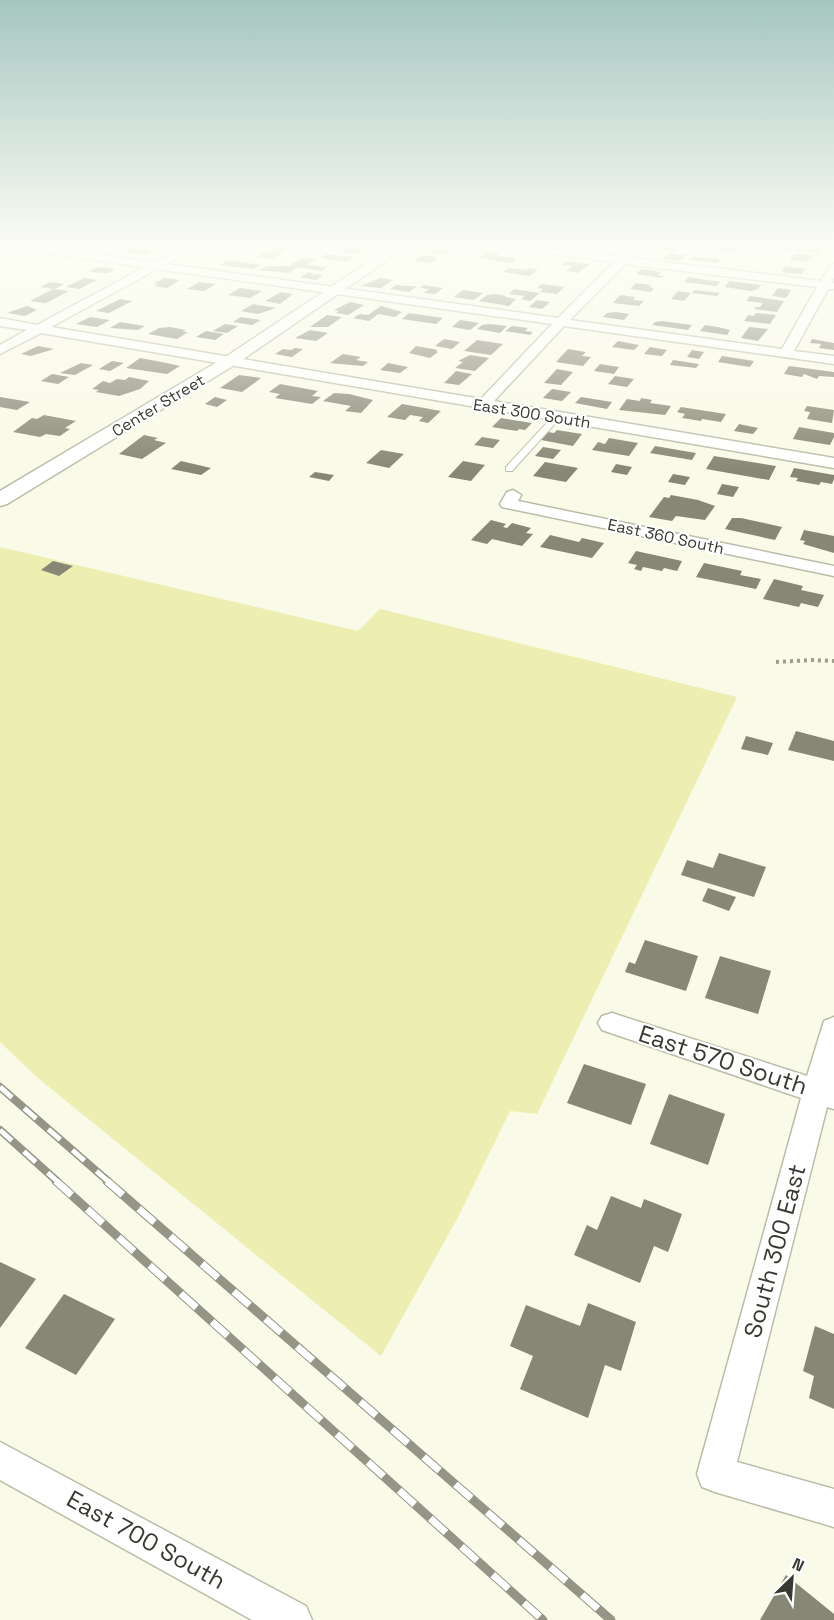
<svg xmlns="http://www.w3.org/2000/svg" width="834" height="1620" font-family="'Space Grotesk',sans-serif">
  <style>
    .green { fill: #edeeb1 }
    .building { fill: #878776 }
    .lines { fill: none; stroke-linecap: round; stroke-linejoin: round }
    .service-casing { stroke: #bcbcaa; stroke-width: 2 }
    .minor-casing { stroke: #bcbcaa; stroke-width: 3 }
    .tertiary-casing { stroke: #bcbcaa; stroke-width: 3 }
    .path { stroke: #9c9c8f; stroke-width: 4; stroke-dasharray: 3 4; stroke-linecap: butt }
    .service { fill: #fff; fill-rule: evenodd }
    .minor { fill: #fff; fill-rule: evenodd }
    .tertiary { fill: #fff; fill-rule: evenodd }
    .rail-far1-casing { stroke: #949487; stroke-width: 8 }
    .rail-casing { stroke: #949487; stroke-width: 9 }
    .rail-far1 { stroke: #fff; stroke-width: 5; stroke-dasharray: 16; stroke-linecap: butt }
    .rail { stroke: #fff; stroke-width: 7; stroke-dasharray: 21; stroke-linecap: butt }
    .labels { text-anchor: middle; stroke-width: 4.5; stroke-linejoin: round; paint-order: stroke }
    .far-street-label { font-size: 16px; fill: #393932; stroke: #fff }
    .near-street-label { font-size: 24px; fill: #393932; stroke: #fff }
  </style>
  <rect width="100%" height="100%" fill="#f9fae7"/>
  <path class="green" d="M0,547L358,631L380,609L737,697L537,1114L510,1111L458,1217L381,1356L39,1079L0,1042Z"/>
  <g class="building">
    <path d="M341,245H359L370,246L358,254L341,252L349,247Z"/>
    <path d="M657,245L679,248L675,252L653,249Z"/>
    <path d="M721,245H732L740,246L734,253L716,251Z"/>
    <path d="M780,245H826L820,254L777,249Z"/>
    <path d="M435,246L453,249L445,255L426,252Z"/>
    <path d="M134,247L156,250L146,255L121,251Z"/>
    <path d="M275,247L289,249L271,259L257,257Z"/>
    <path d="M487,251L501,253L497,256L517,258L512,263L478,258Z"/>
    <path d="M669,253L686,255L681,261L663,259Z"/>
    <path d="M800,253L814,255L808,262L789,260L794,254Z"/>
    <path d="M326,254L343,256H355L347,262L320,258Z"/>
    <path d="M422,255L438,257L434,260H439L429,263L414,261Z"/>
    <path d="M694,256L720,259L717,263L690,260Z"/>
    <path d="M303,257L316,259L307,265L327,267L322,271L298,267L289,273L259,270L266,266H289Z"/>
    <path d="M228,260L261,265L253,269L220,265Z"/>
    <path d="M567,261L590,264L578,273L566,271L572,266L561,265Z"/>
    <path d="M785,266L805,269L801,274L781,272Z"/>
    <path d="M98,267L115,269L108,273L89,272Z"/>
    <path d="M509,268L526,270L529,268L538,269L530,276L503,272Z"/>
    <path d="M641,269L661,272L658,275L664,276L662,278L636,274Z"/>
    <path d="M309,272L314,274L324,275L316,280L300,277Z"/>
    <path d="M688,277L720,282L716,286L684,282Z"/>
    <path d="M84,278L97,280L79,289L66,287Z"/>
    <path d="M165,278L180,280L167,288L154,286L158,284L154,283Z"/>
    <path d="M380,278L393,280L381,288L361,286Z"/>
    <path d="M729,281L761,285L758,289L751,291L725,287Z"/>
    <path d="M50,282L64,284L55,289L40,287Z"/>
    <path d="M199,282L216,284L204,291L187,289Z"/>
    <path d="M636,283L651,285L649,287L654,288L651,292L630,289Z"/>
    <path d="M541,284L564,287L557,294L540,292L543,289L537,288Z"/>
    <path d="M396,285L406,286H417L409,292L390,289Z"/>
    <path d="M424,285L443,288L435,294L424,293L429,289L420,288Z"/>
    <path d="M240,288L262,291L250,298L228,295Z"/>
    <path d="M778,288L791,290L786,298L772,296Z"/>
    <path d="M53,289L69,291L46,303L30,301Z"/>
    <path d="M514,289L540,293L530,301L521,299L525,296L509,294Z"/>
    <path d="M463,290L483,293L474,300L454,297Z"/>
    <path d="M695,290L720,293L717,296L692,293Z"/>
    <path d="M678,291L691,293L684,301L671,299Z"/>
    <path d="M281,292L293,294L280,304L265,301Z"/>
    <path d="M495,294L506,296L505,297L516,299L509,306L479,301L487,295Z"/>
    <path d="M620,295L635,297L633,300L644,301L639,306L613,303Z"/>
    <path d="M750,296L784,301L777,312L754,309L756,307H760L763,303L746,301Z"/>
    <path d="M120,299L132,301L109,313L96,311Z"/>
    <path d="M537,300L550,302L542,309L529,307Z"/>
    <path d="M350,302L364,305L348,315L336,313L339,311L334,310Z"/>
    <path d="M253,304L276,308L258,314L241,311Z"/>
    <path d="M27,306L37,310L25,316L7,313Z"/>
    <path d="M381,306L402,312L395,317L378,314L369,321L353,318L360,314L368,315Z"/>
    <path d="M616,312L629,314L624,320L603,317L607,313Z"/>
    <path d="M409,313L443,318L436,324L402,319Z"/>
    <path d="M756,313L776,315L770,324L744,321L748,315L754,316Z"/>
    <path d="M327,315L342,317L328,327H310Z"/>
    <path d="M90,317L110,320L97,327L76,324Z"/>
    <path d="M241,317L261,320L252,325L233,322Z"/>
    <path d="M460,320L479,323L470,330L452,327Z"/>
    <path d="M662,321L692,325L688,330L652,325L655,322Z"/>
    <path d="M120,322L145,326L138,330L110,328Z"/>
    <path d="M225,324L238,326L227,333L213,331Z"/>
    <path d="M490,324L507,326L500,333L477,329L482,325Z"/>
    <path d="M705,325L718,327L730,330L727,335L700,331Z"/>
    <path d="M512,326L528,328L525,331L533,332L530,335L505,331Z"/>
    <path d="M170,327L186,330L183,332H188L177,339L148,334L159,328Z"/>
    <path d="M749,327L768,329L758,341L741,338Z"/>
    <path d="M310,330L328,333L316,341L295,338Z"/>
    <path d="M206,331L224,334L215,340L196,337Z"/>
    <path d="M444,339L460,342L452,349L435,346Z"/>
    <path d="M812,339L834,343V350L819,348L821,344L810,343Z"/>
    <path d="M477,340L503,344L491,355L464,351Z"/>
    <path d="M618,341L639,345L634,350L612,347Z"/>
    <path d="M38,346L54,349L31,356L21,354Z"/>
    <path d="M416,346L438,350L436,351L438,352L430,358L409,353Z"/>
    <path d="M650,347L667,350L662,356L644,354Z"/>
    <path d="M295,348L303,349L292,357L275,354L283,349L291,350Z"/>
    <path d="M568,349L586,352L582,356L591,357L583,366L556,362Z"/>
    <path d="M692,350L704,352L699,359L687,357Z"/>
    <path d="M343,354L361,357L356,360L368,362L363,366L330,363Z"/>
    <path d="M470,355L489,358L475,371L455,368L463,362L458,361Z"/>
    <path d="M722,356L754,361L750,367L718,362Z"/>
    <path d="M140,358L162,362L180,366L167,374L126,368Z"/>
    <path d="M673,360L699,364L696,368L670,365Z"/>
    <path d="M112,361L124,363L110,371L99,369Z"/>
    <path d="M81,363L93,365L75,375L60,373Z"/>
    <path d="M388,363L408,367L400,373L380,370Z"/>
    <path d="M600,364L619,367L614,374L594,371Z"/>
    <path d="M789,366L834,372V377L819,376L817,379L804,374L802,377L784,374Z"/>
    <path d="M557,369L573,372L561,385L544,383Z"/>
    <path d="M456,371L472,374L459,385L444,383Z"/>
    <path d="M52,374L69,377L58,384L41,381Z"/>
    <path d="M239,375L261,378L242,392L220,388Z"/>
    <path d="M615,376L634,379L627,387L608,384Z"/>
    <path d="M129,377L149,381L140,389L119,396L96,392L99,390L92,389L103,381L110,383L117,379L125,380Z"/>
    <path d="M280,384L318,391L312,396L321,397L312,404L275,398L280,394L269,392Z"/>
    <path d="M552,389L571,392L562,401L543,398Z"/>
    <path d="M334,393L349,394L373,400L361,413L345,411L351,406L323,401Z"/>
    <path d="M0,397L30,402L17,410L0,407Z"/>
    <path d="M215,397L227,400L217,407L205,404Z"/>
    <path d="M581,397L612,402L607,409L575,403Z"/>
    <path d="M641,398L652,400L650,403L671,406L665,415L619,410L627,399L640,401Z"/>
    <path d="M402,404L441,411L428,423L419,421L423,417L410,415L405,420L387,417Z"/>
    <path d="M807,406L834,410L832,423L807,419L810,412L804,411Z"/>
    <path d="M681,407L726,414L721,422L702,419L701,421L682,418L685,414L677,412Z"/>
    <path d="M44,415L76,421L65,428L70,429L60,436L46,434L40,437L13,432L32,418L37,419Z"/>
    <path d="M501,418L532,423L525,430L519,429L517,431L492,427Z"/>
    <path d="M739,424L758,428L753,434L734,431Z"/>
    <path d="M799,427L834,433V437L830,445L793,439Z"/>
    <path d="M557,430L582,434L573,446L541,440L548,432L554,433Z"/>
    <path d="M144,435L158,438L154,440L166,443L142,459L119,454Z"/>
    <path d="M482,437L500,440L493,448L474,445Z"/>
    <path d="M609,438L638,443L629,456L592,450L598,442L605,444Z"/>
    <path d="M655,446L696,453L692,460L650,453Z"/>
    <path d="M543,447L561,450L553,459L535,456Z"/>
    <path d="M381,450L404,454L389,468L366,463Z"/>
    <path d="M714,456L776,466L769,480L706,469Z"/>
    <path d="M181,461L211,468L201,475L171,469Z"/>
    <path d="M463,461L485,465L471,481L448,477Z"/>
    <path d="M545,462L578,468L566,482L533,476Z"/>
    <path d="M616,464L632,467L627,475L611,472Z"/>
    <path d="M794,468L834,475V479L832,484L821,482L819,485L796,481L798,478L790,477Z"/>
    <path d="M315,472L334,475L329,481L309,477Z"/>
    <path d="M673,474L690,477L685,485L668,482Z"/>
    <path d="M722,484L739,487L733,497L717,494Z"/>
    <path d="M671,495L698,500L715,506L705,520L676,516L672,521L649,517L664,497L669,498Z"/>
    <path d="M732,518H741L782,527L775,540L725,529Z"/>
    <path d="M491,520L506,524L503,527L507,528L512,523L531,528L526,533L533,534L522,546L492,539L487,544L471,540Z"/>
    <path d="M804,530L834,536V553L803,544L805,541L800,540Z"/>
    <path d="M550,535L579,542L582,538L604,543L592,558L540,547Z"/>
    <path d="M636,551L682,561L677,571L664,568L662,571L643,567L641,571L634,569L637,565L628,563Z"/>
    <path d="M53,561L73,566L59,576L41,570Z"/>
    <path d="M704,563L742,571L740,575L761,579L756,589L696,577Z"/>
    <path d="M774,579L803,586L801,590L824,595L818,607L801,603L799,607L763,599Z"/>
    <path d="M796,731L834,741V761L788,750Z"/>
    <path d="M746,736L773,743L768,755L741,749Z"/>
    <path d="M719,853L766,867L754,897L681,875L687,860L713,868Z"/>
    <path d="M708,888L736,897L729,911L702,901Z"/>
    <path d="M645,940L698,956L686,991L625,972L629,962L635,964Z"/>
    <path d="M720,956L771,971L758,1014L705,998Z"/>
    <path d="M584,1064L646,1084L631,1125L567,1103Z"/>
    <path d="M669,1094L725,1114L708,1165L650,1144Z"/>
    <path d="M611,1196L641,1208L644,1199L682,1214L668,1252L654,1246L640,1283L574,1255L587,1225L597,1230Z"/>
    <path d="M0,1262L36,1279L0,1328Z"/>
    <path d="M64,1294L115,1319L76,1375L25,1348Z"/>
    <path d="M588,1303L636,1322L621,1371L605,1365L588,1418L520,1389L533,1356L510,1346L526,1305L580,1326Z"/>
    <path d="M815,1326L834,1334V1409L809,1398L814,1376L803,1371Z"/>
    <path d="M786,1575L834,1614V1620H760Z"/>
  </g>
  <g class="lines">
    <defs>
      <path id="service" d="M554,415L561,417L512,471H506V467Z"/>
      <g id="minor">
        <path d="M6,245C54,241 103,258 150,261C164,262 179,245 198,245L167,264L558,318L614,262L498,248L493,245H521L620,257L632,245H643L631,258L821,281L830,265L834,264V277L831,282L834,283V289H828L794,351L834,356V364L564,326L494,401L834,458V468L41,333L0,354V345L27,330L0,326V318L37,325L145,267L11,248ZM625,264L817,287L782,349L570,320ZM157,269L552,324L481,399L51,327Z"/>
        <path d="M513,490L521,495L518,501L834,566V576L502,507L500,504L507,492Z"/>
        <path d="M612,1013L807,1076L824,1021L834,1017V1109L827,1107L737,1462L834,1489V1527L715,1492L702,1487L697,1474L801,1098L602,1030L598,1023L602,1016Z"/>
        <path d="M0,1442L306,1606L312,1620H252L0,1480Z"/>
      </g>
      <path id="tertiary" d="M394,245H409L236,364L7,504L0,506V491L224,358Z"/>
    </defs>
    <use href="#service" class="service-casing"/>
    <use href="#minor" class="minor-casing"/>
    <use href="#tertiary" class="tertiary-casing"/>
    <path class="path" d="M776,662L813,660L834,661"/>
    <use href="#service" class="service"/>
    <use href="#minor" class="minor"/>
    <use href="#tertiary" class="tertiary"/>
    <defs>
      <g id="rail-far1">
        <path d="M0,1087L109,1182"/>
        <path d="M0,1130L58,1182"/>
      </g>
      <g id="rail">
        <path d="M56,1181L543,1620"/>
        <path d="M107,1181L611,1620"/>
      </g>
    </defs>
    <use href="#rail-far1" class="rail-far1-casing"/>
    <use href="#rail" class="rail-casing"/>
    <use href="#rail-far1" class="rail-far1"/>
    <use href="#rail" class="rail"/>
  </g>
  <linearGradient id="sky" x2="0" y2="1"><stop stop-color="#a5c6c0"/><stop offset="0.52" stop-color="#fcfdf4"/><stop offset="1" stop-color="#fcfdf4" stop-opacity="0"/></linearGradient>
  <rect width="834" height="471" fill="url(#sky)"/>
  <g class="labels">
    <g class="far-street-label">
      <text transform="translate(158 405) rotate(-31)" y="6">Center Street</text>
      <text transform="translate(532 413) rotate(9)" y="6">East 300 South</text>
      <text transform="translate(666 536) rotate(12)" y="6">East 360 South</text>
    </g>
    <g class="near-street-label">
      <text transform="translate(723 1060) rotate(18)" y="8">East 570 South</text>
      <text transform="translate(775 1251) rotate(-75)" y="8">South 300 East</text>
      <text transform="translate(146 1540) rotate(29)" y="8">East 700 South</text>
    </g>
  </g>
  <g transform="translate(792 1578) rotate(25)" stroke="#ffffff" stroke-width="4.5" paint-order="stroke">
  <path d="M0-4.5L10 22L0 15L-10 22Z" fill="#393932"/>
  <text y="-9" font-size="16" font-weight="bold" text-anchor="middle" fill="#393932">N</text>
  </g>
</svg>
